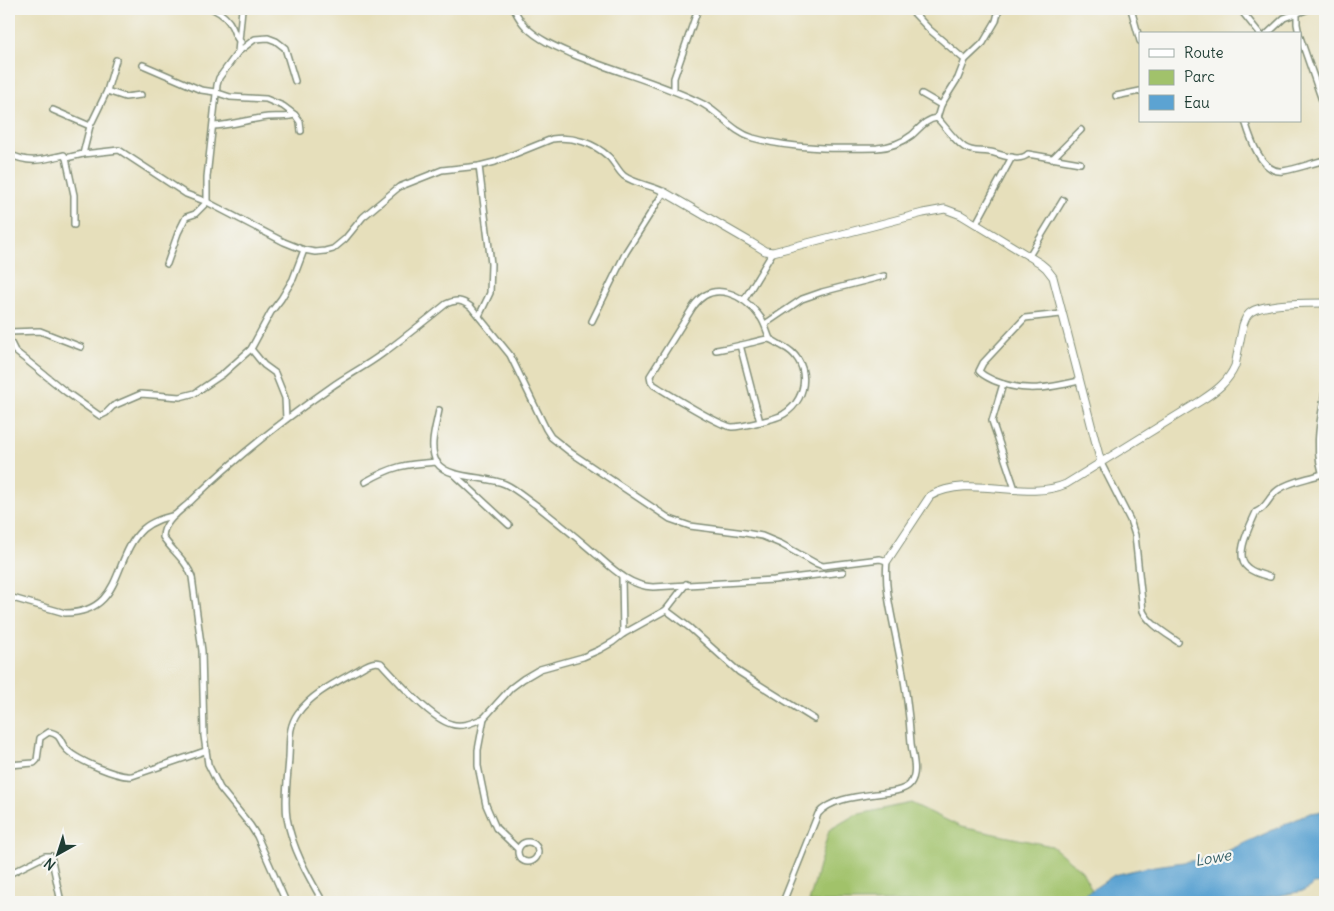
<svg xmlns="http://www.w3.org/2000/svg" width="1334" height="911" font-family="Delius,sans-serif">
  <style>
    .green { fill: #a1c26b; stroke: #608050 }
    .water { fill: #5ca3d2; stroke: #3e7083 }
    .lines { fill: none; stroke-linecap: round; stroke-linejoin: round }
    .street-casing { stroke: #828e78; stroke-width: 8 }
    .secondary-casing { stroke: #828e78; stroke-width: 9 }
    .street { stroke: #fff; stroke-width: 5 }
    .secondary { stroke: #fff; stroke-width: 7 }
    .labels { text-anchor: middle; stroke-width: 4.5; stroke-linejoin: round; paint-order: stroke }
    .water-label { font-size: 15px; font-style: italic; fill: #315c63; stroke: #f6f6f2 }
  </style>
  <rect width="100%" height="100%" fill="#f6f6f2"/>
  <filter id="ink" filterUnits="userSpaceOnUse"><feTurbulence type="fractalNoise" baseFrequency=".02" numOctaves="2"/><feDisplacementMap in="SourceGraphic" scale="10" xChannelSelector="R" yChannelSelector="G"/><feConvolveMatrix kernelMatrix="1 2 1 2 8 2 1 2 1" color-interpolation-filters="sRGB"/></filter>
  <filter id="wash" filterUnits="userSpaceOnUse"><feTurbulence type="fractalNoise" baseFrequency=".0096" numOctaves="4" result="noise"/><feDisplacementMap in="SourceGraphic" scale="20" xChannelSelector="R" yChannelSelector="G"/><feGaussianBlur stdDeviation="1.12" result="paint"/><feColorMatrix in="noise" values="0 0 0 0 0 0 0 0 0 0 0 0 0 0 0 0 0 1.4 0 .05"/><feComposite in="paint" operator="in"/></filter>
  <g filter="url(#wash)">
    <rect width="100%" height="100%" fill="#e6dfbb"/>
    <path class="green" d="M911,803L961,827L1052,846L1082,871L1092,890L1070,902H809L829,830L855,815Z"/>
    <path class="water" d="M1325,811V883L1314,884L1304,891L1244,902H1070L1092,890L1114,875L1148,867L1212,858L1310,813Z"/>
  </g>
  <g filter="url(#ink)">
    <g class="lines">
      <defs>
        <g id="street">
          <path d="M213,9C221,13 228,18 232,27C235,33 235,38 241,42"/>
          <path d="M514,9C517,15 521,22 526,27C539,40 556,47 572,54C615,72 662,83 703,104C721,114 733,132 753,138C793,149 837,149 877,148C890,147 903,142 912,135C920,128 926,119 937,118C946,127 953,139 964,147C973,153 980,150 990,152C1001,154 1019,163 1028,154L1080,163"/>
          <path d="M910,9L930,30L965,60"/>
          <path d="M1131,9L1140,41"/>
          <path d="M1240,9L1260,34"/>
          <path d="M1297,12V24L1299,34"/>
          <path d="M1267,34L1284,18L1309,9"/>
          <path d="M1300,37L1325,109"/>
          <path d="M238,52L255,39L268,38L276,41L285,48L295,81"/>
          <path d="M143,65L201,90L215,92L230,97L266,99L283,106L295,115L300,122L301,131"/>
          <path d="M107,91L125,97L141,95"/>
          <path d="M674,91V78L698,9"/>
          <path d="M922,94L941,105"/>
          <path d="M1116,96L1140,91"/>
          <path d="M53,110L90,126"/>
          <path d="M937,118L941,105L958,78L965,60L983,43L996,21L999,9"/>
          <path d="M1245,121C1250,137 1261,174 1283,171C1297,169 1312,163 1325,160"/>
          <path d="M214,126C232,125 250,119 268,117C278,116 286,118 295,115"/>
          <path d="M9,154C29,164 42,160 64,155L66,158L83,154L119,150L186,194L207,202L284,242L304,250L315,252L325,251L333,249L345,239L363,217L399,187L442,170L479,166L495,162L552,139C573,136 594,143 609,157C615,163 618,171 624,176C635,184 651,185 664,192L626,252L592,321"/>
          <path d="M83,154L90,126L107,91L116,60"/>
          <path d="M66,158L74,195V225"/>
          <path d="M1052,159L1081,130"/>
          <path d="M479,166L491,264L490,293L479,316"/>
          <path d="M976,224L1012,157"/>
          <path d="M1029,256L1063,200"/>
          <path d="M167,264L178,233L186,217L195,214L207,202V177L217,85L219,78L238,52L242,9"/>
          <path d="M744,300L773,252"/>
          <path d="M1061,314L1025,318L983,363L979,371C983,376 989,378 995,381C1025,393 1049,388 1079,381"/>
          <path d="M765,324L802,299L822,292L884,276"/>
          <path d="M9,332L40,331L81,347"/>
          <path d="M9,339L15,351L66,392L100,416L106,413L113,406L141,394L180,397L195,393L223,374L251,349L271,312L281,299L293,279L304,250"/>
          <path d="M740,345L760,422"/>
          <path d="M251,349L264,365L275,373L285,398L286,419"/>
          <path d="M716,350C727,348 739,346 750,343C756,342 763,339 769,339C773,340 778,344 782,346C811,359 810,398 784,414C777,419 740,427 732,427C719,426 669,394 654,385L651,381L650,376L693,307C713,278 744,295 761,318C765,324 767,332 770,339"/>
          <path d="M1003,384L992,421L1015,489"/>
          <path d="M1325,392C1320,421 1313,453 1325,480"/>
          <path d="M439,410C436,426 428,448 437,463C448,479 487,476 505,484C516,489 526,498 536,505C555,520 574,535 592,551C610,566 628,586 653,587L774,580L843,572"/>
          <path d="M1101,463L1130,520L1135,535L1143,611C1149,624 1167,634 1178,642"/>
          <path d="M455,475L509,525"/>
          <path d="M365,482C393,466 405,464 437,462"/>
          <path d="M622,576L623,634"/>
          <path d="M1270,577C1263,575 1254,573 1248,568C1233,557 1250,526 1256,512C1267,508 1268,497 1278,490C1290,481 1308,479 1322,474"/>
          <path d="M9,597L65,613C124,613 112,557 143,529C152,521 164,518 175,515"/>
          <path d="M666,610L690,628L739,672L814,719"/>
          <path d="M9,765L34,763L37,760L40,738L49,732C63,735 59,742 67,750C77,760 118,778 132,776L205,751"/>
          <circle cx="528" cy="852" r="10"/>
          <path d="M518,849L496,828L486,805L478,766V750L484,718L511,688L523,679L540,669L583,657L599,650L613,642L623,634L666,610L686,584"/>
          <path d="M9,874L45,856H51L61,902"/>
          <path d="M286,902L257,836L250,825L220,788L208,764L204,736L202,651L192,577C187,561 172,551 163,537C163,521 182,510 192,500C235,458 282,421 331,387C348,375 366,366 382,354C404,338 425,321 446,304C456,299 462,300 471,307L510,355L546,429L551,437L570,452L670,519L690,526L745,533L762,536L781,544L815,563L823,566L880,559L887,561C884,590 893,620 898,648C905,680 909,711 911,743C912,756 919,772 910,784C898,799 838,789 818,814L783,902"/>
          <path d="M323,902C308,876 292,848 287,818C284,798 288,777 289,757C290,741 288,727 298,713C313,692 341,680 363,667C369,664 374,661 381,663C396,679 430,718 451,724C462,728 474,722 484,718"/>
        </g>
        <g id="secondary">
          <path d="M664,192L752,243L765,251L773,252L923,213L945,209L961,215L1040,263L1046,268L1053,277L1101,463"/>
          <path d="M887,561L930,496C970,473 1025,502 1066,484L1202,400C1216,391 1228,382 1235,366L1243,325C1245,320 1246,315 1251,312C1263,303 1309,303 1325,303"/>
        </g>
      </defs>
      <use href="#street" class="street-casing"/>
      <use href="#secondary" class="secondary-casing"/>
      <use href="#street" class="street"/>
      <use href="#secondary" class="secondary"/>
    </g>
  </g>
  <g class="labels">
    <g class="water-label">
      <text transform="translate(1213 858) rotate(-10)" y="5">Lowe</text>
    </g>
  </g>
  <rect width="1334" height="911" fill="none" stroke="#f6f6f2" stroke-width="30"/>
  <rect x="1139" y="32" width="162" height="90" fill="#f6f6f2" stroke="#a0aca6"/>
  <rect x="1149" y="49" width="25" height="8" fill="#ffffff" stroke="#a0aca6"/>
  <text x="1184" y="58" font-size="15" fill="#1f3d34">Route</text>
  <rect x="1149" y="70" width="25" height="15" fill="#a1c26b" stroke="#a0aca6"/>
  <text x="1184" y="82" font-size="15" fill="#1f3d34">Parc</text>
  <rect x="1149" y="95" width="25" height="15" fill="#5ca3d2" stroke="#a0aca6"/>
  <text x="1184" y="108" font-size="15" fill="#1f3d34">Eau</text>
  <g transform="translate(58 854) rotate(219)" stroke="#f6f6f2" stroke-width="4" paint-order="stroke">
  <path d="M0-4L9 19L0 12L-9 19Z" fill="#1f3d34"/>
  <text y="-8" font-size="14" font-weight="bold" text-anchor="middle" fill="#1f3d34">N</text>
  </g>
</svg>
